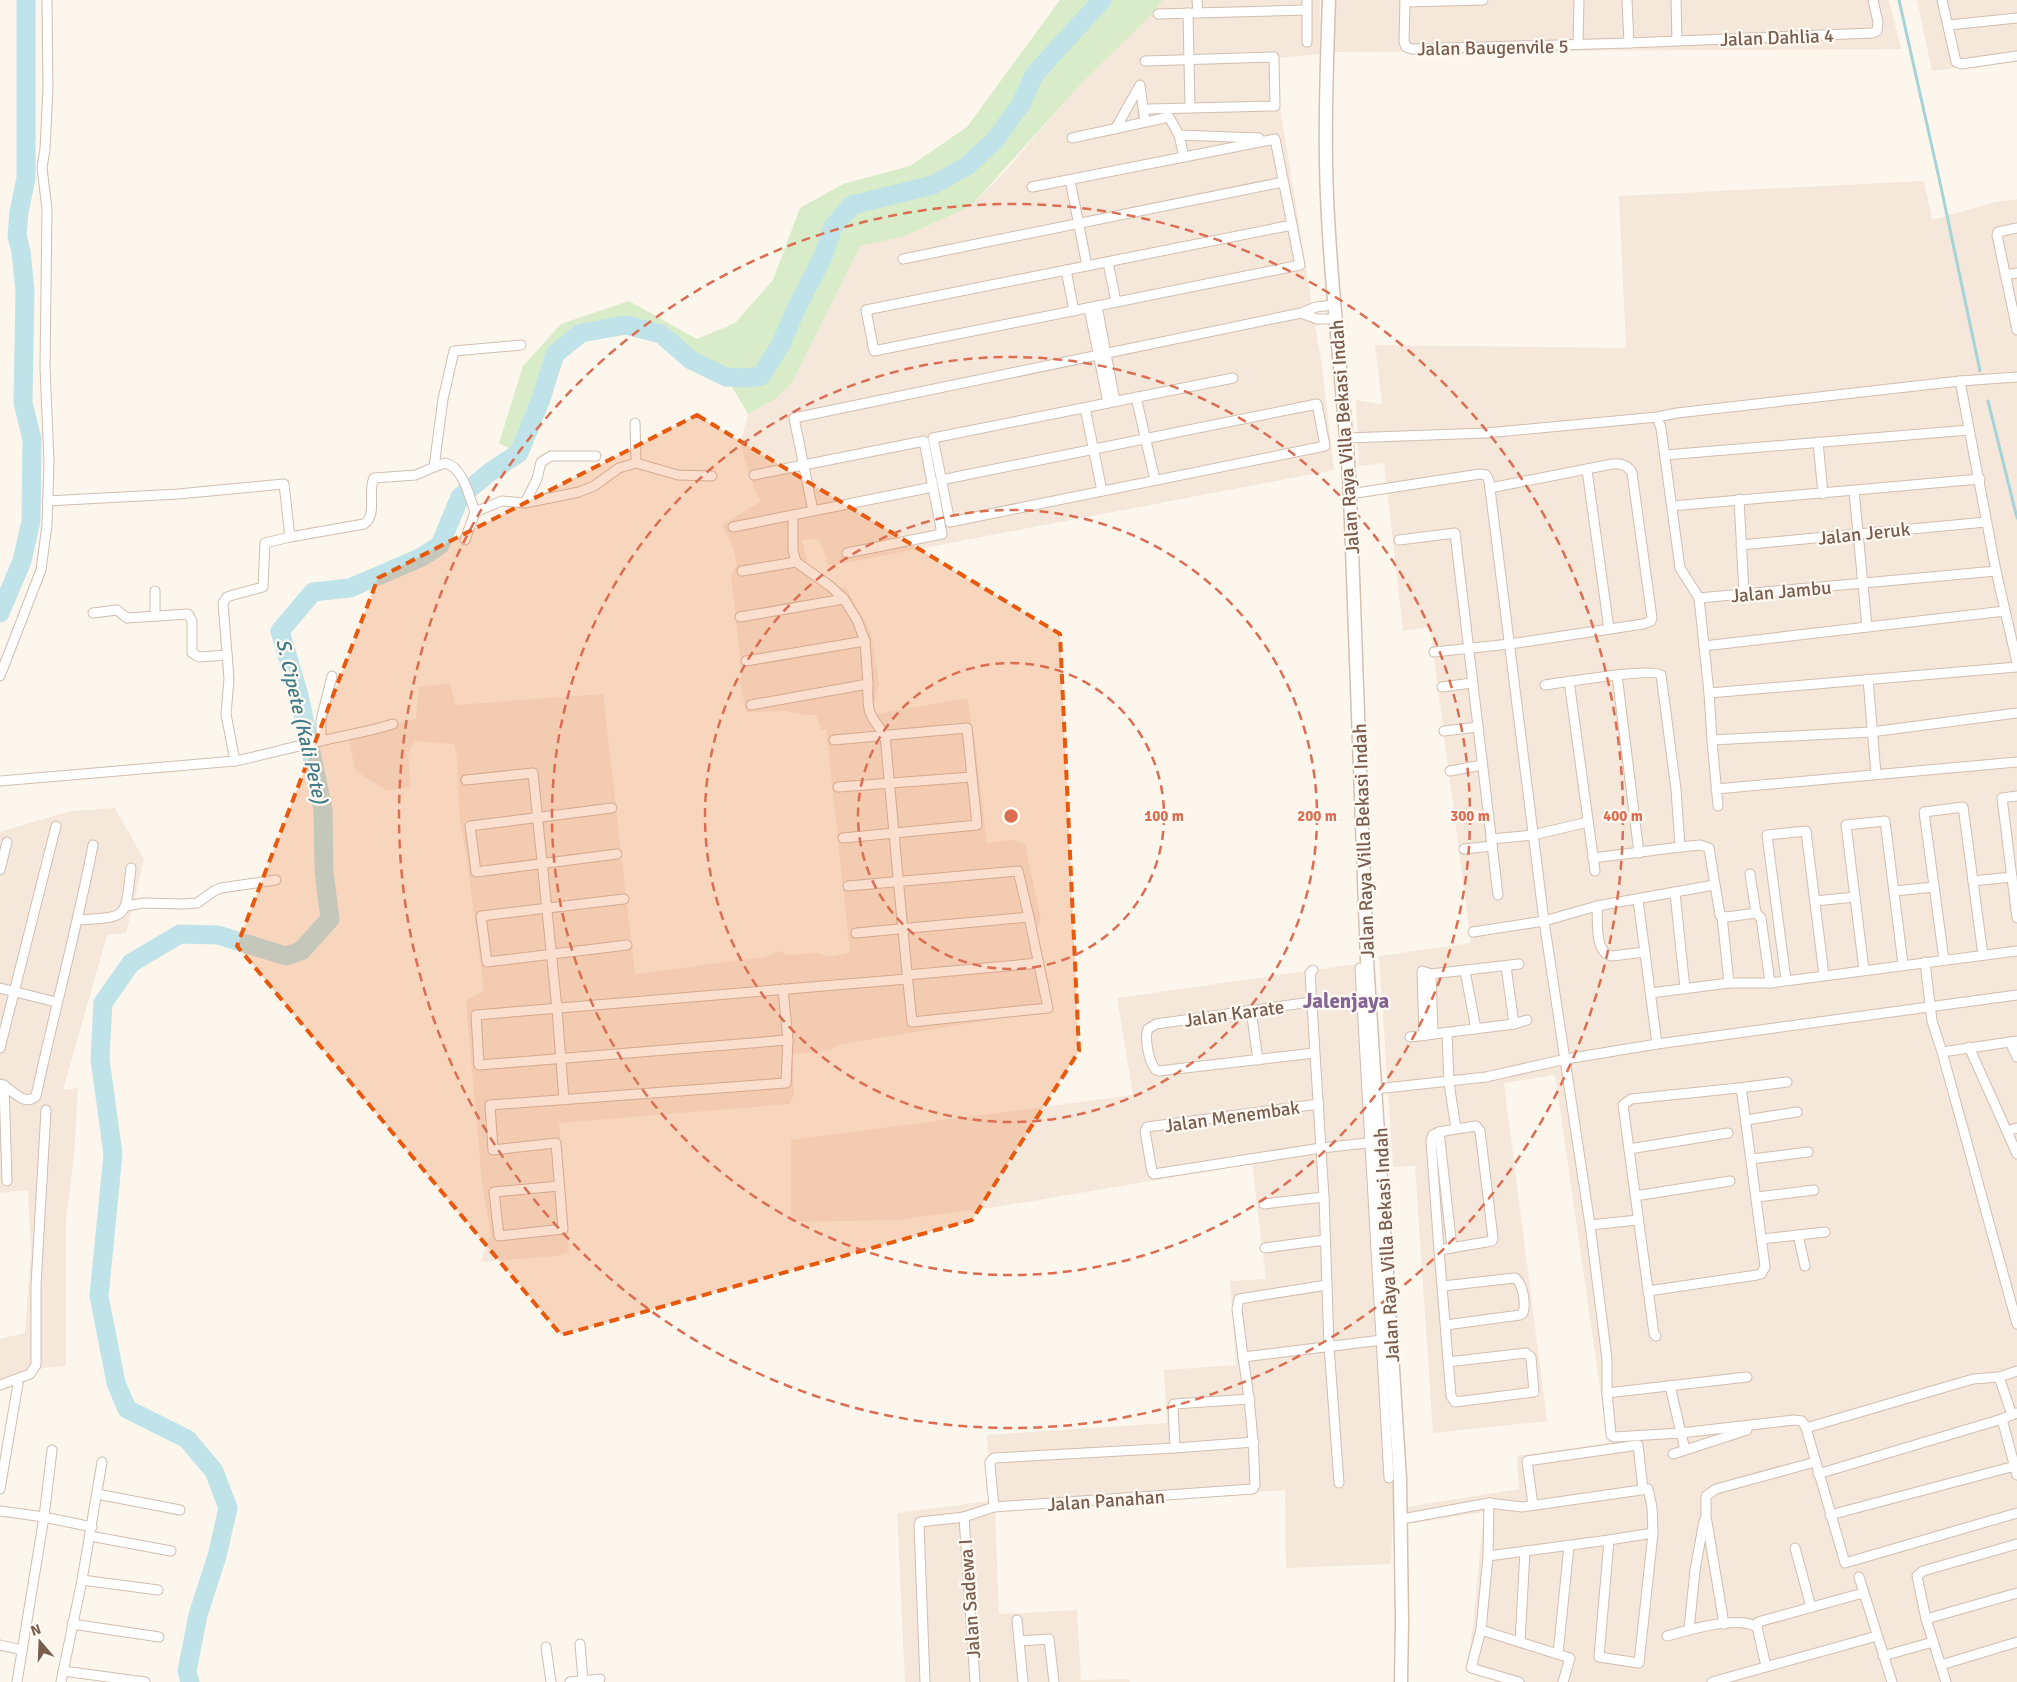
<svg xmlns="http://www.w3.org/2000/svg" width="2017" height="1682" font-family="Signika,sans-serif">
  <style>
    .residential { fill: #f5e8da }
    .green { fill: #d8ecc9 }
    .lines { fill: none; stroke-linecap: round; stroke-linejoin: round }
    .stream { stroke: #a5d3da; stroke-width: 3 }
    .river { stroke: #bfe3e8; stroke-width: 19 }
    .minor-casing { stroke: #d1beb0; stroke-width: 11 }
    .secondary-casing { stroke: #d6c0b0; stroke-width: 15 }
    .minor { stroke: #fff; stroke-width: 9 }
    .secondary { stroke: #fff; stroke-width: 12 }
    .marked { fill: #e8590c; fill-opacity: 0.2; stroke: #e8590c; stroke-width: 4; stroke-dasharray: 10 6; stroke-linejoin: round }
    .ring { fill: none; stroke: #dc6d51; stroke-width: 2.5; stroke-dasharray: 9 6 }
    .labels { text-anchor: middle; stroke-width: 4.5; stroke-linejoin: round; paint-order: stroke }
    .street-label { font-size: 19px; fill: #7a5c4d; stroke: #fffaf3 }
    .water-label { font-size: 20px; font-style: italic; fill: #437c86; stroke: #fffaf3 }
    .quarter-label { font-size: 21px; font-weight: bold; fill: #846695; stroke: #fffaf3 }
    .centre { fill: #dc6d51; stroke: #fffaf3; stroke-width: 2.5 }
    .ring-label { font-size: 15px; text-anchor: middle; font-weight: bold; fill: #dc6d51; stroke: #fffaf3; stroke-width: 4.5; stroke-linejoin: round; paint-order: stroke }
  </style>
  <rect width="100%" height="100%" fill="#fdf6ec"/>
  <g class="residential">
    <path d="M1163,0H1320V54L1275,58L1281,113L1322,367L1334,470L829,566L819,539L802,540L807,563L838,587L846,588L871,633L879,683L873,706L877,714L967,698L975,741L987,843L1012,840L1025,844L1041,920L1037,928L1054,1010L841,1044L830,1050L793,1054L794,1094L790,1104L559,1123L569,1252L556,1256L480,1262L491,1236L482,1183L466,1001L484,990L466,853L460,822L457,757L454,744L414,741L408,755L411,787L387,791L356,771L347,735L416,719L419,687L450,683L455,705L603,694L635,974L764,957L781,951L787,955L818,953L829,957L850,952L826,729L821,730L816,715H806L784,711L746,712L740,681L742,675L731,575L737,565L733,548L722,525L761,501L753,485L740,444L748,414L777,398L793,381L860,246L903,237L971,206L1008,168L1077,87L1149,17Z"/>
    <path d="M1335,0H1889L1901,49L1333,52Z"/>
    <path d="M1917,0H2017V62L1932,71Z"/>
    <path d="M1924,181L1932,220L1996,202L2017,199V1682H1511L1466,1670L1473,1626L1484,1512L1408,1524L1407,1507L1519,1489L1517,1456L1608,1443L1555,1075L1504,1083L1547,1421L1433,1433L1415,1166L1393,1167L1379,956L1471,943L1430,627L1403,631L1384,463L1359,466L1356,400L1382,404L1375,345L1626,348L1619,196Z"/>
    <path d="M115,808L144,860L126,933L107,935L63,1090L78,1088L74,1155L66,1221V1366L43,1368L0,1387V1339L25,1333L31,1252L28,1190L0,1193V832L70,811Z"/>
    <path d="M1364,963L1395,1477L1391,1564L1286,1568L1285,1490L995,1508L999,1614L1077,1610L1081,1680L1128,1679L1130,1682H905L897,1513L990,1501L987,1435L1167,1423L1164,1370L1236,1365L1230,1281L1266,1279L1252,1164L996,1207L897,1220L791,1222V1140L1133,1095L1117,998Z"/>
  </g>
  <path class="green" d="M1060,0H1101L1095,7L1102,0H1163L1149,17L1077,88L971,206L903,237L860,246L793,381L777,398L748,414L726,377L691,360L661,334L626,325L581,333L555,354L519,453L499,443L523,366L561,324L629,301L697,339L735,323L773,280L800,208L843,184L910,166L967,127Z"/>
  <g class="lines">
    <g class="stream">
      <path d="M1899,0L1941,187L1980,371"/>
      <path d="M1988,401L2017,518"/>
    </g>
    <g class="river">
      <path d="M0,613L22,561L31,521L32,439L23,403L25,291L21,251L17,236L19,212L26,178V0"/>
      <path d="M190,1682L187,1671L198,1615L217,1556L228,1508L214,1471L187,1439L127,1409L116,1383L99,1296L113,1154L100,1059L103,1003L131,963L180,934L218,935L286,956L301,951L330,919L324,872L323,809L299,695L280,631L313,592L350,588L422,557L440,545L460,497L490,472L519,453L541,399L555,354L581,333L626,325L661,334L691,360L726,377L745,378L761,376L781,344L797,307L823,257L833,227L852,205L933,185L967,166L996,139L1021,104L1034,75L1102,0"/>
    </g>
    <defs>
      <g id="minor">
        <path d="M1197,0L1198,13"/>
        <path d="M1307,0V42"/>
        <path d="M1405,0L1404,42L1406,47L1412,49L1629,43L1872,33L1877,31L1878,22L1873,0"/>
        <path d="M1627,0L1629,43"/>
        <path d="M1676,0L1677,40"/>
        <path d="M1942,0L1956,62L1961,64L2017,56"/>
        <path d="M1405,2L1483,0"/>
        <path d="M1188,13L1190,108"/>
        <path d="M1158,14L1307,10"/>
        <path d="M1949,25L2017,18"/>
        <path d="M1578,45L1579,0"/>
        <path d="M1145,61L1274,57L1275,106L1149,109"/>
        <path d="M1140,86L1145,122"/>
        <path d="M1116,128L1140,85"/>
        <path d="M1179,135L1259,138"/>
        <path d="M1072,138L1169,117L1179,135L1184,157"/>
        <path d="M1070,180L1087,266"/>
        <path d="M1032,187L1275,139L1300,265L874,351L866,310L1292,225"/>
        <path d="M2017,228L1998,232L1997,235L2017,330"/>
        <path d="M903,259L1283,182"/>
        <path d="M1108,262L1116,302"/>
        <path d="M1066,270L1074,311"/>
        <path d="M2005,275L2017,273"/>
        <path d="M1097,306L1115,401"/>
        <path d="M1089,308L1108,403"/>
        <path d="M1301,313L1317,319H1335"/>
        <path d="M1960,381L1996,571L2017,663"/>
        <path d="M1136,397L1155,480"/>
        <path d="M1085,408L1102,491"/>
        <path d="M1657,417L1661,428L1680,568L1699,598L1709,693L1712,740L1718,806"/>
        <path d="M635,423L636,463"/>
        <path d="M1347,438L1486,433L1657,417L1677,413L1960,381L2017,377"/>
        <path d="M1818,442L1823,494"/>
        <path d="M1665,455L1969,430"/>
        <path d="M434,467L445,463C463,467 469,496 475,512"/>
        <path d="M1587,470L1609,629"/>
        <path d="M754,475L924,441L942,534L847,553"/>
        <path d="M941,480L1317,404L1325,446L950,522L933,438L1233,378"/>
        <path d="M1854,491L1867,627"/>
        <path d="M1350,494L1480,474L1486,475L1489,481L1544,921L1590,1225L1607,1359V1393L1611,1435L1614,1437L1681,1433L1794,1420L1802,1421L1806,1428L1845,1563L2017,1513"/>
        <path d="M1739,499L1744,594"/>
        <path d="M47,501L178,494L284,484L290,537"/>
        <path d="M525,503L537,479L541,462L551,456H596"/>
        <path d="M1672,506L1980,479"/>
        <path d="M813,511L794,418L1301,313L1316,307L1334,305"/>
        <path d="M733,527L933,487"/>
        <path d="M465,540L475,512L502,501L525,503L579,492L594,486L619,468L636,463L678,475L712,476"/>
        <path d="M1399,540L1455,533L1498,895"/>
        <path d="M1741,545L1986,522"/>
        <path d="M742,571L796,562"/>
        <path d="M1699,598L1996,571"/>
        <path d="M93,613L117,610L127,618L188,614L192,621V653L199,657L227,655"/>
        <path d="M155,616V591"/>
        <path d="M740,617L844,599"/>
        <path d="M1704,646L2005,611"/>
        <path d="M1434,652L1510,644L1643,624L1651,621L1652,618L1632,473C1628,465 1621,463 1612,464L1490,488"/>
        <path d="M746,661L865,641"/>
        <path d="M1617,675L1639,853"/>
        <path d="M0,676L41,570L47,525L49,462L45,368L47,209L42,168L45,149L48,89L47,0"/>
        <path d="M1868,679L1876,774"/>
        <path d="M1569,681L1595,871"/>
        <path d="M1545,685C1561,683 1653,667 1661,675L1676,789L1680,847L1593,858"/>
        <path d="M1442,687L1472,683"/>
        <path d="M1709,693L2017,667"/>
        <path d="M751,705L868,684L865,641L857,620L844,599L830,586L796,562L793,550V515"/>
        <path d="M1444,731L1478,727"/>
        <path d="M834,740L967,728L977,825L843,838"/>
        <path d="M1712,740L1871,732L2017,713"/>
        <path d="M321,741V720L332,676"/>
        <path d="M235,761L226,714L229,679L223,603L227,597L233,595L263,587L265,543L290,537L364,524C378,515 367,491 374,478L416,475L434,467L443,399L454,351L521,345"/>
        <path d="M1450,771L1482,765"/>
        <path d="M466,780L533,773L557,1009L564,1100"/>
        <path d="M0,781L235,761C264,755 292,747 321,741C346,735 368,732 393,724"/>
        <path d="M838,787L972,777"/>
        <path d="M1716,789L2017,762"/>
        <path d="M2017,796L2002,798L2017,918"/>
        <path d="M612,808L470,826L476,872L617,854"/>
        <path d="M1491,839L1533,835L1588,822"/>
        <path d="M1680,847L1700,845L1709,848L1720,915L1727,917L1756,913L1761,918L1770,983"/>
        <path d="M1464,849L1492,846"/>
        <path d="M0,870L7,842"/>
        <path d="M1750,874L1756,913"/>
        <path d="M1973,881L2012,877"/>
        <path d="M848,886L1018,871L1029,917"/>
        <path d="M1894,891L1934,887"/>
        <path d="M1675,893L1685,989"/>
        <path d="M624,899L481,916L487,962L627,945"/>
        <path d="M1638,900L1657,1044"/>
        <path d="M1815,901L1855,897"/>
        <path d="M126,906L144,903L183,904L197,903L214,891L221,888L276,880"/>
        <path d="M1597,906C1598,921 1594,953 1612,956L1645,952"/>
        <path d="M1722,916L1729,983"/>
        <path d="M78,920C130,917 125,918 131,868"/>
        <path d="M1473,932L1544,921L1597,906L1714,885"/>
        <path d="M856,933L1029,917L1048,1008L912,1022C902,926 894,831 885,735C868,714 867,711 868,684"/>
        <path d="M1944,960L1924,812L1963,807L1983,955"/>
        <path d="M1925,962L1932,1021L1942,1052L2017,1324"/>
        <path d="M1506,966L1514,1024"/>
        <path d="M1360,968L1389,1478"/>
        <path d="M1313,970L1310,973L1324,1197L1329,1346L1339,1483"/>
        <path d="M1864,970L1846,825L1885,821L1903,964"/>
        <path d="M1465,971L1476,1029"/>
        <path d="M1431,974L1433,1034"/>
        <path d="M907,975L1039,963"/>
        <path d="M1786,980L1767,835L1806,831L1824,975"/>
        <path d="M0,988L56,1002"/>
        <path d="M1651,993L1729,983H1770L2017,951"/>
        <path d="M1311,1002L1156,1024L1148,1029C1144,1038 1149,1063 1156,1070L1159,1071L1314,1053"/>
        <path d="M1251,1010L1258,1060"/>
        <path d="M1447,1033L1449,1083L1456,1129L1476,1126L1480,1131L1493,1238L1492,1241L1439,1250L1431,1141L1433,1135L1439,1132L1456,1129"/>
        <path d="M1424,1036L1422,971L1431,974L1519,964"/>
        <path d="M1410,1037L1514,1024L1527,1020"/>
        <path d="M788,1040L479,1065L476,1015L907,979"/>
        <path d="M2010,1042L2017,1057"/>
        <path d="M1969,1047L2017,1154"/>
        <path d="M0,1048L56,826"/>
        <path d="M1942,1052L2017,1041"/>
        <path d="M0,1084C12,1088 24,1108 36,1096C54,1012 77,929 93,845"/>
        <path d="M4,1085L7,1181"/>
        <path d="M1739,1088L1787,1082"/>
        <path d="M1376,1089L1486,1077L1566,1059L1657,1044L2017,995"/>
        <path d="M1319,1104L1147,1127L1145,1131L1152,1172L1154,1174L1321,1148L1376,1142"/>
        <path d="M1746,1120L1797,1112"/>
        <path d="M2007,1131L2017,1128"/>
        <path d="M1439,1132L1452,1248"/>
        <path d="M1629,1149L1728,1133"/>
        <path d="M1752,1159L1808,1152"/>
        <path d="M559,1186L494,1192L499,1236L563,1229L556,1143L493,1150L490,1105L786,1083L788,1040L783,989"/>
        <path d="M1635,1196L1730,1181"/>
        <path d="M1757,1197L1814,1190"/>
        <path d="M1264,1204L1324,1197"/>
        <path d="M1590,1225L1638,1220"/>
        <path d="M1798,1235L1805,1266"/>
        <path d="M1762,1239L1825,1232"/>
        <path d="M1265,1248L1325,1240"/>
        <path d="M1439,1250L1451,1396L1455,1402L1534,1392L1531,1357L1526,1353L1448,1362"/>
        <path d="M1443,1286L1515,1278C1523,1283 1526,1304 1523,1313L1520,1315L1446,1325"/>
        <path d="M1648,1291L1757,1275L1761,1274L1765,1267L1742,1094L1739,1088L1631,1099L1623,1105C1633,1181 1643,1257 1654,1334L1656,1336"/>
        <path d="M1243,1357L1237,1309L1239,1299L1327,1285"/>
        <path d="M1999,1377L2012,1415"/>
        <path d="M0,1385L30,1374L36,1365V1285L46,1110"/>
        <path d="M1670,1386L1685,1450"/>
        <path d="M1607,1393L1747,1377"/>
        <path d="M2017,1413L2002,1419L2017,1475"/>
        <path d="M1806,1428L1973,1379L1999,1377L2017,1371"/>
        <path d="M1175,1448L1173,1406L1174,1404L1250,1399"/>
        <path d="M1673,1454L1747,1430"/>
        <path d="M1818,1474L2002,1419"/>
        <path d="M0,1489L18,1384"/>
        <path d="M97,1494L180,1510"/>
        <path d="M1489,1503L1488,1556L1481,1630L1471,1668L1519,1682"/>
        <path d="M1533,1505L1527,1461L1638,1445L1643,1489"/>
        <path d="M994,1507L990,1466V1462L994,1458L1175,1448L1254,1442"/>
        <path d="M0,1511L44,1517L92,1527"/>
        <path d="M1830,1515L2015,1466"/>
        <path d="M964,1517L975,1682"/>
        <path d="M1402,1519L1489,1503L1522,1507L1648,1489L1652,1507L1653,1533L1639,1663L1599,1657L1609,1540"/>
        <path d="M90,1536L171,1551"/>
        <path d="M1795,1548L1811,1607"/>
        <path d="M1488,1556L1609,1540L1653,1533"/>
        <path d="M1859,1577L1892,1682"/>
        <path d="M82,1580L158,1590"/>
        <path d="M1926,1619L2017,1593"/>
        <path d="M1017,1620L1023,1682"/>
        <path d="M72,1624L159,1637"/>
        <path d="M1724,1624L1706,1516V1496L1716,1489L1815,1462"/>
        <path d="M1481,1630L1570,1658L1563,1682"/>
        <path d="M1689,1630L1695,1570L1704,1521"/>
        <path d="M1667,1636C1688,1630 1738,1615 1757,1627"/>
        <path d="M1019,1641L1049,1639L1054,1682"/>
        <path d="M1520,1642L1525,1551"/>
        <path d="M580,1644L583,1681"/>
        <path d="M0,1645L22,1650"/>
        <path d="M546,1647L551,1682"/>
        <path d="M1558,1654L1569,1546"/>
        <path d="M1883,1656L1933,1642"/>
        <path d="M1941,1665L2017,1642"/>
        <path d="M1766,1666L1757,1627L1758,1622L1863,1593"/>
        <path d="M63,1671L145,1682"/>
        <path d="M17,1682L44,1517L52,1450"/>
        <path d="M61,1682L82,1580L102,1462"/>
        <path d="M570,1682L600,1679"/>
        <path d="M925,1682L919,1525L920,1522L964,1517L994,1507L1253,1489L1255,1485C1254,1442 1250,1399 1243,1357L1390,1339"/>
        <path d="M1712,1682L1877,1636"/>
        <path d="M1946,1682L1926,1619L1917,1576L1923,1571L2017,1544"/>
      </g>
      <path id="secondary" d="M1329,0C1327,54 1325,108 1326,163C1328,274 1344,384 1350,494L1367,961L1400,1479L1402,1621L1401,1682"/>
    </defs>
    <use href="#minor" class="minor-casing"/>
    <use href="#secondary" class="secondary-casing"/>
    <use href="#minor" class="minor"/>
    <use href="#secondary" class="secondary"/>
  </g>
  <path class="marked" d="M697,415L1060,634L1079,1051L972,1220L561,1335L237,946L378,578Z"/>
  <g class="ring">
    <circle cx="1011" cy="816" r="153"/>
    <circle cx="1011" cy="816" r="306"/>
    <circle cx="1011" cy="816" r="459"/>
    <circle cx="1011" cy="816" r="612"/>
  </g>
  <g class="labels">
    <g class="street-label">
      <text transform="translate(1777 37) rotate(-2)" y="7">Jalan Dahlia 4</text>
      <text transform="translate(1493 47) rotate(-1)" y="7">Jalan Baugenvile 5</text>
      <text transform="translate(1344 437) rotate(-94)" y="7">Jalan Raya Villa Bekasi Indah</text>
      <text transform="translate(1864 533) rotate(-6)" y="7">Jalan Jeruk</text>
      <text transform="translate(1781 591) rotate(-5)" y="7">Jalan Jambu</text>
      <text transform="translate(1363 841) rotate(-92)" y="7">Jalan Raya Villa Bekasi Indah</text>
      <text transform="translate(1234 1013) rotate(-8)" y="7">Jalan Karate</text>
      <text transform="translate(1232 1116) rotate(-8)" y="7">Jalan Menembak</text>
      <text transform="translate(1386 1245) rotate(-93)" y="7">Jalan Raya Villa Bekasi Indah</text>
      <text transform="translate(1106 1500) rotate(-4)" y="7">Jalan Panahan</text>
      <text transform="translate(969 1599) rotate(-94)" y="7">Jalan Sadewa I</text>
    </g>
    <g class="water-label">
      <text transform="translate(302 721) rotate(77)" y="7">S. Cipete (Kali Pete)</text>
    </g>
    <g class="quarter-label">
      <text x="1346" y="1008">Jalenjaya</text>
    </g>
  </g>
  <circle cx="1011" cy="816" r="8" class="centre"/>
  <g class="ring-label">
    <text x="1164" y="821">100 m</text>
    <text x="1317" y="821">200 m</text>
    <text x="1470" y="821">300 m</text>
    <text x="1623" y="821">400 m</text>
  </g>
  <g transform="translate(40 1642) rotate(341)" stroke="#fffaf3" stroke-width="4" paint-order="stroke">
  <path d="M0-4L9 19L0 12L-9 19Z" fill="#7a5c4d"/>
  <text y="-8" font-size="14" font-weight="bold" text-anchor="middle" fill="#7a5c4d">N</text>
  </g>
</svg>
